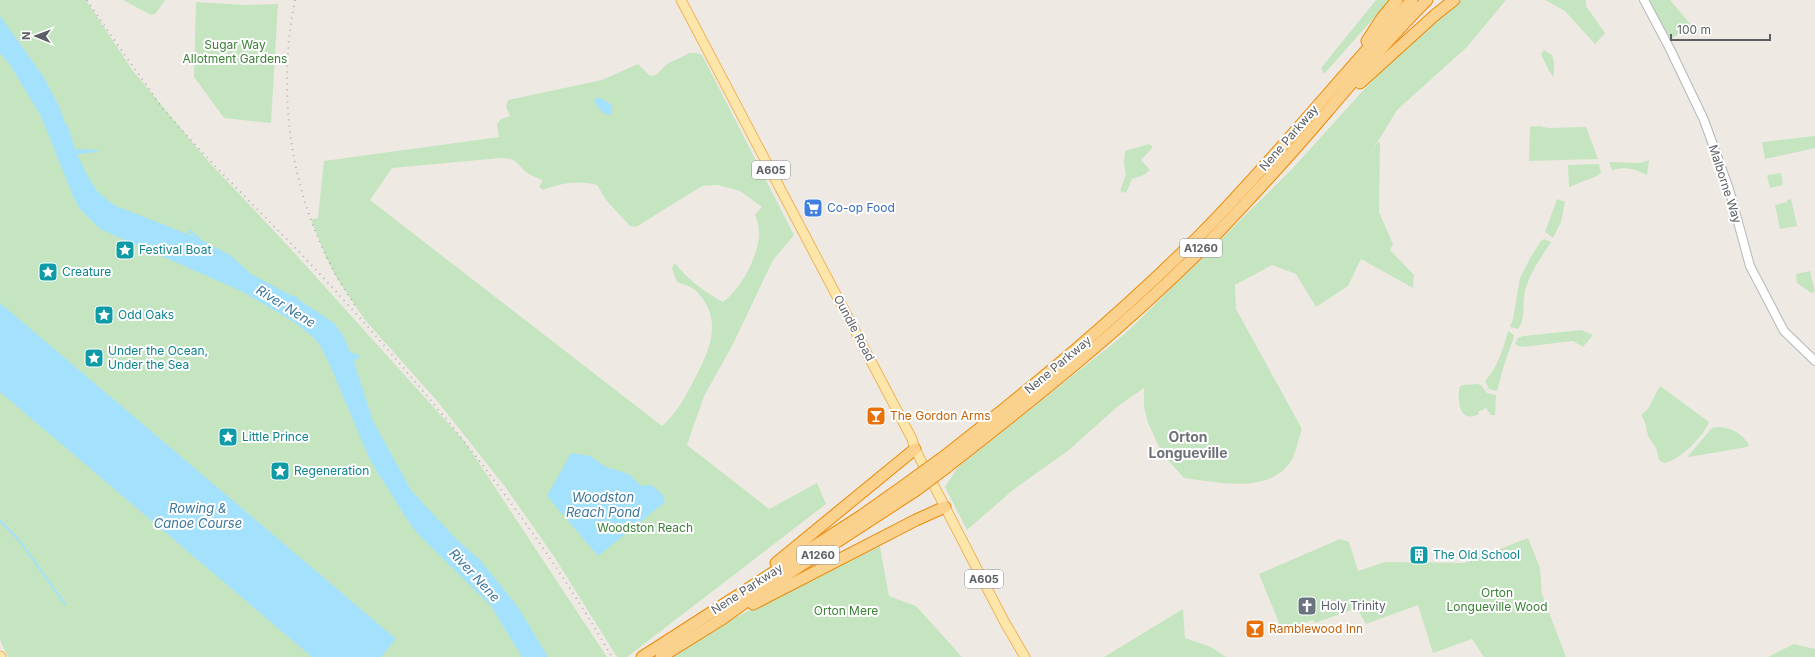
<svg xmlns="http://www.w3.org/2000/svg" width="1815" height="657" font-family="Inter,sans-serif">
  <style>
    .green { fill: #c5e5c0; fill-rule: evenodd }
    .water { fill: #a4e1fd }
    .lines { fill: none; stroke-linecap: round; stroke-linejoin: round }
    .stream { stroke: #a4e1fd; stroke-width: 2 }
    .secondary-casing { stroke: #b3b7bb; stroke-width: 10 }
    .primary-casing { stroke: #eeb45c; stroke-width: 11 }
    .highway-casing { stroke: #ec8905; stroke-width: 13 }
    .secondary { stroke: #fff; stroke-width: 8 }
    .primary { stroke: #fde6a9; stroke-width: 9 }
    .highway { stroke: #fad28e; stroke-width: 11 }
    .rail { stroke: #b2b3b4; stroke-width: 2; stroke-dasharray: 1 5; stroke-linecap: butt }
    .highway-bridge-casing { stroke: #ec8905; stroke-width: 13; stroke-linecap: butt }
    .highway-bridge { stroke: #fad28e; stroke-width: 11 }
    .labels { text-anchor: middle; stroke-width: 4; stroke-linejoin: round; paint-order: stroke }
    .shield { fill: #fff; stroke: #8d9092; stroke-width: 1 }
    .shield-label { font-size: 11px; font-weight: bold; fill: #5c6064 }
    .park-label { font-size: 12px; fill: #3b8136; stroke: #fff }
    .street-label { font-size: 12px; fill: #5c6064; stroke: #fff }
    .shop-label { font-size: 12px; fill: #366cbe; stroke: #fff; text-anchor: start }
    .culture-label { font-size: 12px; fill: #0d838f; stroke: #fff; text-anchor: start }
    .food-label { font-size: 12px; fill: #c56008; stroke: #fff; text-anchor: start }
    .worship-label { font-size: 12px; fill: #5b616d; stroke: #fff; text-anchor: start }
    .water-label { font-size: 13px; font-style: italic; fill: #3c779d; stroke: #fff }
    .quarter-label { font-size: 14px; font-weight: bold; fill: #6d7276; stroke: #fff }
  </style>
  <rect width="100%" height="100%" fill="#eeeae3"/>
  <g class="green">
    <path d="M0,0H86L133,71L208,161L289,247L465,442L607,657H8L0,640Z"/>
    <path d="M123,0H165L156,13L151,15Z"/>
    <path d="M1376,0H1390L1324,74L1321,68Z"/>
    <path d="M1462,0H1506L1467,47L1397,110L1371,153L1377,142L1380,143L1379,212L1393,244L1390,250L1414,275L1413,288L1361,259L1348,286L1316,307L1296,274L1272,265L1235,285L1236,309L1302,429C1298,439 1296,453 1291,461C1269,495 1218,482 1184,478L1163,455L1148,423L1144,407V388L1118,406L1069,450L1013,490L967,530L945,487L958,467L1125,334L1292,169L1398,52Z"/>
    <path d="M1545,0H1586V6L1605,33L1595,44L1565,11Z"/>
    <path d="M1647,0H1670L1691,25L1671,39Z"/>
    <path d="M196,2L242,5L278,4L271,123L224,118L194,77Z"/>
    <path d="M1544,50L1552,55L1554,62V77L1549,71L1541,54Z"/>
    <path d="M690,53H696L702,55L794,235L773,260L733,344L704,396L687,445L769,509L817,483L826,504L627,657H617L555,558L506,488L438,402L365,320L336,277L326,257L311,220L318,218L324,161L499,137L497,124L501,119L510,116L506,107L508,100L602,80L638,64L650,76L656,75L667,64ZM501,158C518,159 514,161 525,171C529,175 537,178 543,180L539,187L543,190C562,183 577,180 597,185L606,200L630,226L636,227L702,186L718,185L740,191L762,207L755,215C757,220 759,226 759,231C760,254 741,289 723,302C705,292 688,280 676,264L673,265L672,269L677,282C682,284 687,285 692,288C698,291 702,298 706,304C720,329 707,355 695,378C685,397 678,412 662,426L370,200L392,168Z"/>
    <path d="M1539,126L1548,128L1586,127L1598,159L1529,161L1530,127Z"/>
    <path d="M1815,136V148L1765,159L1762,142Z"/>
    <path d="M1149,144L1153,147L1141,160L1150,170L1144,175L1132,179L1126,193L1120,191L1126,175L1124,163L1125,151Z"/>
    <path d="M1649,160L1647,175C1634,169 1627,166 1612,170L1609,162L1640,163Z"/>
    <path d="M1599,164L1601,172L1597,176L1569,187L1568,165Z"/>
    <path d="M1781,173L1783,185L1770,188L1767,175Z"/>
    <path d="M1557,199L1565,202L1561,222L1553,238L1545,232Z"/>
    <path d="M1791,199L1797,226L1780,229L1775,205L1787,202V200Z"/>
    <path d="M1544,239L1551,242C1541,258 1530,272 1525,291C1522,304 1526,319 1518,329L1510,327L1513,319L1520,278L1530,258L1541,241Z"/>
    <path d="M1810,271L1815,292L1811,293L1797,283L1796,274Z"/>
    <path d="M1581,330L1593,335L1583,347L1573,341L1521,347L1515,344L1518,338L1523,336Z"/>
    <path d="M1508,331L1514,335L1513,340L1504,365L1497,391L1489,389L1485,381C1498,367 1503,349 1508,331Z"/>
    <path d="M1477,384L1481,385L1487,393L1496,395L1495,415H1491L1486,408L1478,412L1479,414C1459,424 1458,402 1459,388L1462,385Z"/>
    <path d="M1660,386L1709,422C1703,437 1679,461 1664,463L1659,460L1656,448L1648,436L1645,422L1641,415L1648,409Z"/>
    <path d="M1717,427C1729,427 1743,433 1749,445L1747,447L1689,457L1688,456L1712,428Z"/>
    <path d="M1528,538L1540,568L1542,594L1566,657H1484L1472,639L1433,653L1418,605L1366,624L1357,608L1315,623L1313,620L1282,630L1259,574L1340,539L1349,542L1358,571L1385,562L1464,563Z"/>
    <path d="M879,542L889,596L916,606L962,657H666L723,624Z"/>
    <path d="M1183,609L1185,638L1211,647L1226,657H1104Z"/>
    <path d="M1794,644L1815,649V657H1768Z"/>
  </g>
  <g class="water">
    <path d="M0,16L43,76L58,104L65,123L68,126L75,149L97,150L98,152L77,154L87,175L97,191L110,202L116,206L195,237L188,232L190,229L202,240L230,255L251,274L292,296H298V299L334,323L344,337L350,352L359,355L360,359H356L354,362L373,421L411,490L456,539L480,560L518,607L548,657H522L491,606L416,532L405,516L370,460L329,363L320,345L313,337L294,322L241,291L100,229L80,209L73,196L41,116L10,65L0,53Z"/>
    <path d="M596,98H601L612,105L611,114L609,115L603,113L594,102Z"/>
    <path d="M0,303L396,639L381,657H312L0,392Z"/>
    <path d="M571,453L590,456L606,467L629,474L641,486L651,485L662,494L665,502L598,556L547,496Z"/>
  </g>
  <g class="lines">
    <path class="stream" d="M0,521L19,540L65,604"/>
    <defs>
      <path id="secondary" d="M1644,0L1670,49L1704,120L1729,189L1750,266L1784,331L1815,361"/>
      <g id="primary">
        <path d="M681,0L912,439L915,449L1004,621L1025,657"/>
        <path d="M0,656L1,657"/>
      </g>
      <g id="highway">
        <path d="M1367,41L1382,18L1397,0"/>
        <path d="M1360,83L1435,15L1454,0"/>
        <path d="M942,458C1033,387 1118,317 1200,235C1274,160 1340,77 1412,0"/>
        <path d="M947,467C1038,396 1127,325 1208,243C1248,201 1288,158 1326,113C1359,75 1391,35 1427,0"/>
        <path d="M776,563L915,449"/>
        <path d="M753,604L916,520L945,507"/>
        <path d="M642,657L861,516L909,482"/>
        <path d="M661,657L722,619L754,596L915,491"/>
      </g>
    </defs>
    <use href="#secondary" class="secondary-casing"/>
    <use href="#primary" class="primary-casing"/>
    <use href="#highway" class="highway-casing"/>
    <use href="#secondary" class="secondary"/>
    <use href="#primary" class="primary"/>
    <use href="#highway" class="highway"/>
    <g class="rail">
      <path d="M87,0C106,28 125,56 145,83C153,95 161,107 170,117C222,176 279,229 331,286C436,401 534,522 612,657"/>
      <path d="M295,0C274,106 294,219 357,308"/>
    </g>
    <defs>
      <g id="highway-bridge">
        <path d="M909,482L942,458"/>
        <path d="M915,491L947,467"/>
      </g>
    </defs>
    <use href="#highway-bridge" class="highway-bridge-casing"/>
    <use href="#highway-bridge" class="highway-bridge"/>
  </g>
  <defs>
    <symbol id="supermarket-square" viewBox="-11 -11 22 22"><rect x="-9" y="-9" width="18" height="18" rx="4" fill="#3f7fe0" stroke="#fff"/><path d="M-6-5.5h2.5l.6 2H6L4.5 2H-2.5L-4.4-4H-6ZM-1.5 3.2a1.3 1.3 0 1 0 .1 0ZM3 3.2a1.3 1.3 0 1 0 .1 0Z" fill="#fff"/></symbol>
    <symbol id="sight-square" viewBox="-11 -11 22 22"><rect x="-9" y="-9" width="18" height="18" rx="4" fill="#0f9aa8" stroke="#fff"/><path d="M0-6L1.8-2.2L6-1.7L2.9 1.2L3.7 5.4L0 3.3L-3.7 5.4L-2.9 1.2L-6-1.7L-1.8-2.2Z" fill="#fff"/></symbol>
    <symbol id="bar-square" viewBox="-11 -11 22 22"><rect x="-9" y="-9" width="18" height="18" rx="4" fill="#e8710a" stroke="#fff"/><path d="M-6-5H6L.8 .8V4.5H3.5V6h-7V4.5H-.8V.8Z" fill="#fff"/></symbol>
    <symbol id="building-square" viewBox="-11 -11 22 22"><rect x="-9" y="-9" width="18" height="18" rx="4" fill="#0f9aa8" stroke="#fff"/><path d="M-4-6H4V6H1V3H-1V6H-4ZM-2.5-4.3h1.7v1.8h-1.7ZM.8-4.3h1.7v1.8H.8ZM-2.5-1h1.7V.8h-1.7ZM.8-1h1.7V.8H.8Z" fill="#fff"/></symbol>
    <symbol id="church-square" viewBox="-11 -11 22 22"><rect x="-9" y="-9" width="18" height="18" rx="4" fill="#6b7280" stroke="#fff"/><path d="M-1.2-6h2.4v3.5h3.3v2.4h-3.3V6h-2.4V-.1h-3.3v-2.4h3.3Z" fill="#fff"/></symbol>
  </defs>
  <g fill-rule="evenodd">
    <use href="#supermarket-square" x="802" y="197" width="22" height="22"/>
    <use href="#sight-square" x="114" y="239" width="22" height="22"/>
    <use href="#sight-square" x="37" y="261" width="22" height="22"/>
    <use href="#sight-square" x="93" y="304" width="22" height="22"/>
    <use href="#sight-square" x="83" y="347" width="22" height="22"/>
    <use href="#bar-square" x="865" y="405" width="22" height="22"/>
    <use href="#sight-square" x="217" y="426" width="22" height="22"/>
    <use href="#sight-square" x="269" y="460" width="22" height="22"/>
    <use href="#building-square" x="1408" y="544" width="22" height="22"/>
    <use href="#church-square" x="1296" y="595" width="22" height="22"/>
    <use href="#bar-square" x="1244" y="618" width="22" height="22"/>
  </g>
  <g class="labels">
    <g class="shield">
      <rect x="752" y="161" width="38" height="18" rx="3"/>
      <rect x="1180" y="239" width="42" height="18" rx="3"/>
      <rect x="797" y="546" width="42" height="18" rx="3"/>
      <rect x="965" y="570" width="38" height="18" rx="3"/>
    </g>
    <g class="shield-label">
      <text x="771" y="174">A605</text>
      <text x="1201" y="252">A1260</text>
      <text x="818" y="559">A1260</text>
      <text x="984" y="583">A605</text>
    </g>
    <g class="park-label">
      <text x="235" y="49">Sugar Way<tspan x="235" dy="14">Allotment Gardens</tspan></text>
      <text x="645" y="532">Woodston Reach</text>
      <text x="1497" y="597">Orton<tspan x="1497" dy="14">Longueville Wood</tspan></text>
      <text x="846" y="615">Orton Mere</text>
    </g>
    <g class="street-label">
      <text transform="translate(1289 138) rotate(-49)" y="4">Nene Parkway</text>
      <text transform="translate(1725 184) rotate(72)" y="4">Malborne Way</text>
      <text transform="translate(854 328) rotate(62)" y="4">Oundle Road</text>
      <text transform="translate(1058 365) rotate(-40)" y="4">Nene Parkway</text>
      <text transform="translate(747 589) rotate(-33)" y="4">Nene Parkway</text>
    </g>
    <g class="shop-label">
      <text x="827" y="212">Co-op Food</text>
    </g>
    <g class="culture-label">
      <text x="139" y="254">Festival Boat</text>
      <text x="62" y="276">Creature</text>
      <text x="118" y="319">Odd Oaks</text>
      <text x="108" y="355">Under the Ocean,<tspan x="108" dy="14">Under the Sea</tspan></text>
      <text x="242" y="441">Little Prince</text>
      <text x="294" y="475">Regeneration</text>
      <text x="1433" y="559">The Old School</text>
    </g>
    <g class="food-label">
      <text x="890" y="420">The Gordon Arms</text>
      <text x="1269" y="633">Ramblewood Inn</text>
    </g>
    <g class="worship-label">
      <text x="1321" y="610">Holy Trinity</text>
    </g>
    <g class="water-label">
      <text transform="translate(286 306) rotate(32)" y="5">River Nene</text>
      <text x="603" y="502">Woodston<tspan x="603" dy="15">Reach Pond</tspan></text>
      <text x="198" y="513">Rowing &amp;<tspan x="198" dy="15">Canoe Course</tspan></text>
      <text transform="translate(475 575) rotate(47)" y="5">River Nene</text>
    </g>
    <g class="quarter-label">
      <text x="1188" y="442">Orton<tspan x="1188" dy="16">Longueville</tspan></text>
    </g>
  </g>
  <g transform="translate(36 36) rotate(271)" stroke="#ffffff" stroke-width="3" paint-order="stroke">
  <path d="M0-3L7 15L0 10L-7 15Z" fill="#5c6064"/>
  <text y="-6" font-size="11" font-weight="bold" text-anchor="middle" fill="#5c6064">N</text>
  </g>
  <path d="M1671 34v6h99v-6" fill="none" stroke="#5c6064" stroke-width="2"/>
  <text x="1677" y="34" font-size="12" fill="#5c6064" stroke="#ffffff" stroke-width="3" paint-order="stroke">100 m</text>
</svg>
